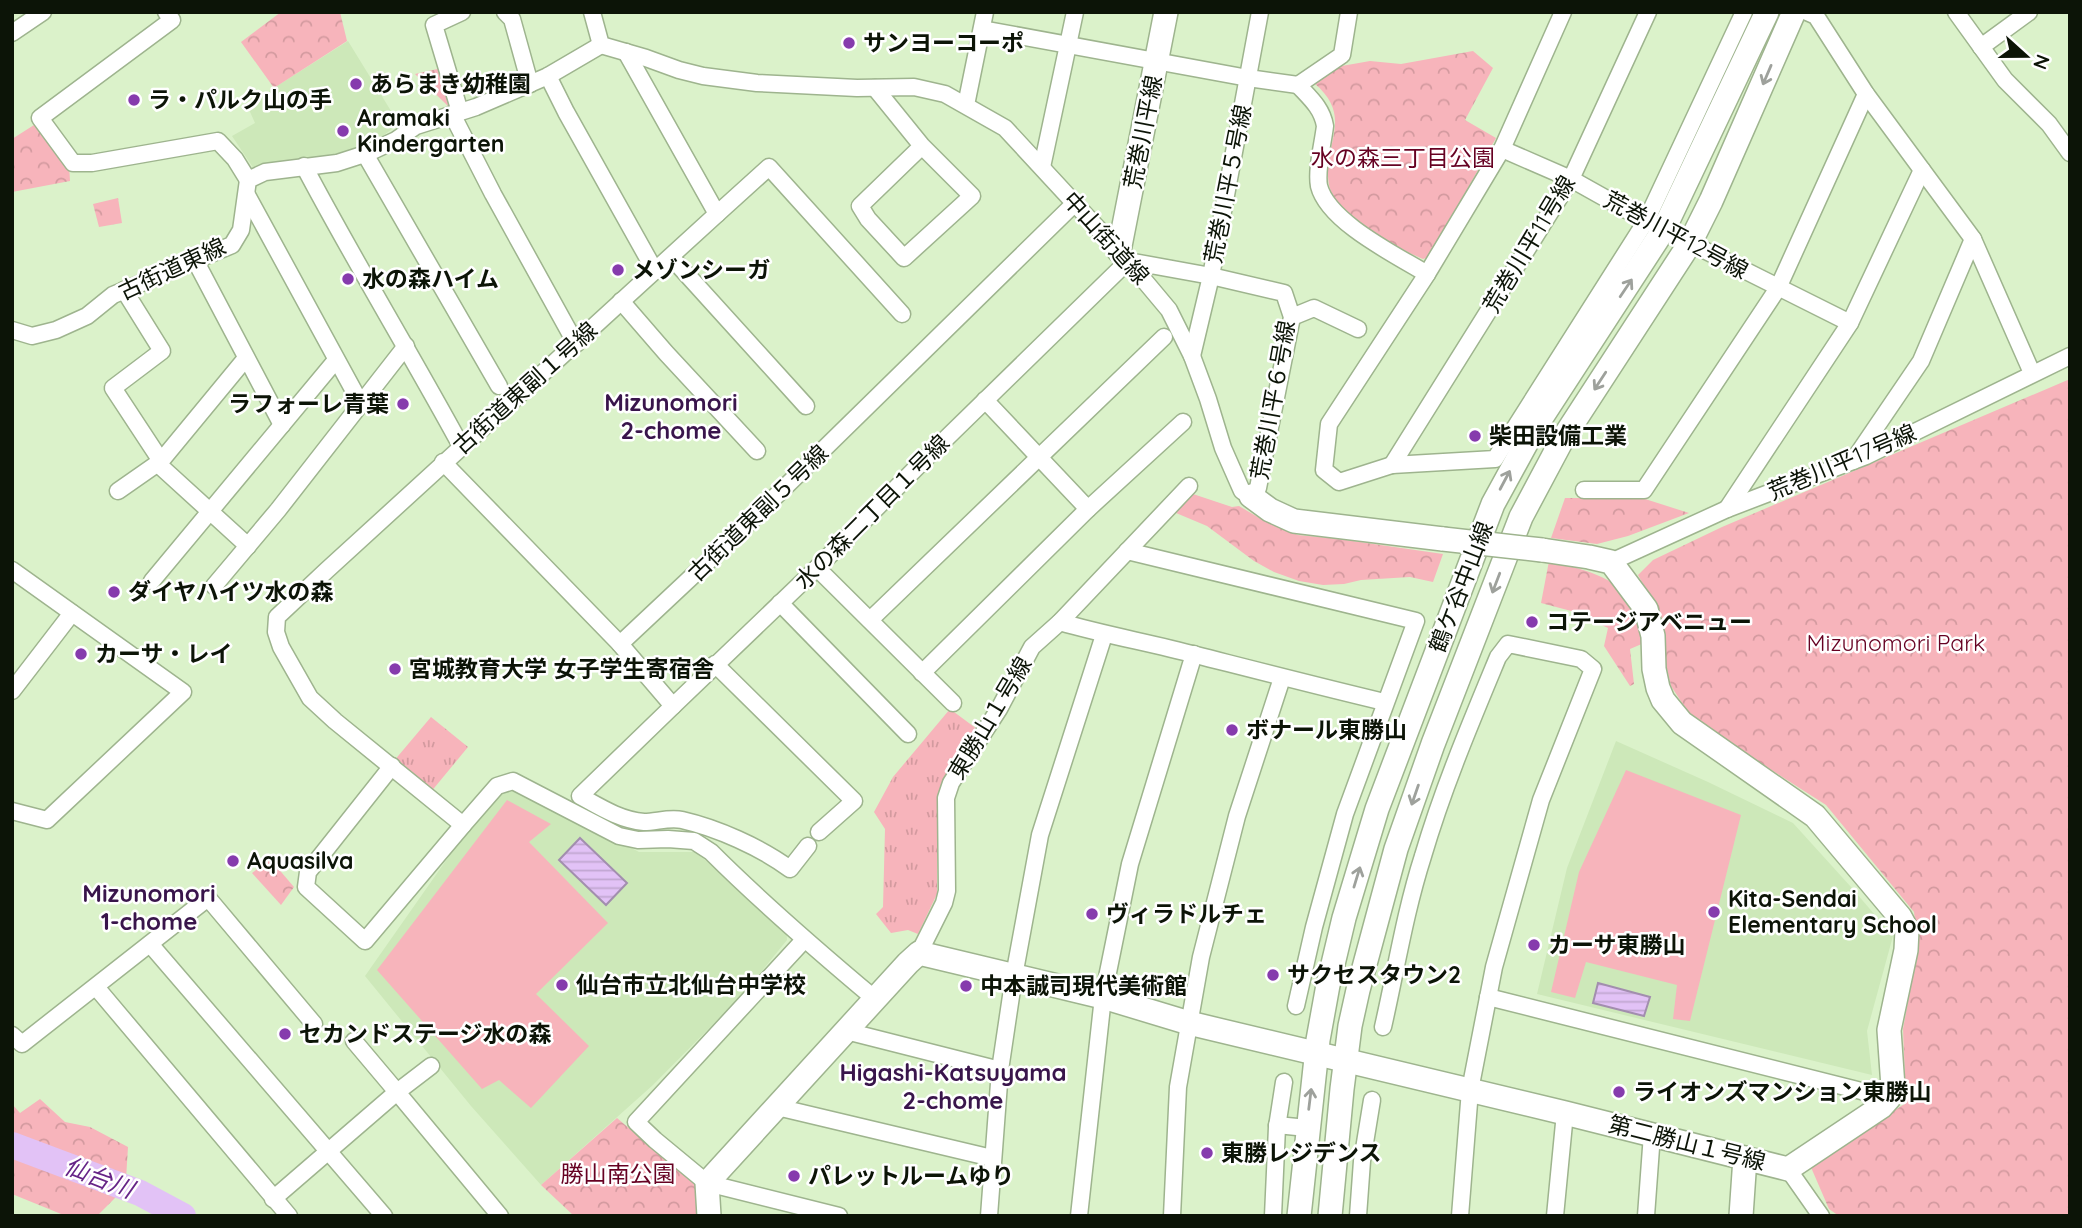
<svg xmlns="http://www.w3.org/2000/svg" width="2082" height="1228" font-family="Quicksand,'Noto Sans JP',sans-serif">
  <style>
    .built { fill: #cde8b9 }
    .grass { fill: url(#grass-tufts) }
    .forest { fill: url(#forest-crowns) }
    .garden { fill: #f7b4bb }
    .water { fill: url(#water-rules); stroke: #a28eae; stroke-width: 2 }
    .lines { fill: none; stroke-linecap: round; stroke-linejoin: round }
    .river { stroke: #e2c2f6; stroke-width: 26 }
    .street-casing { stroke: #9eb48e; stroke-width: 19 }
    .secondary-casing { stroke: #9eb48e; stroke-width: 26 }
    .street { stroke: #fff; stroke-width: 16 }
    .secondary { stroke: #fff; stroke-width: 23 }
    .secondary-bridge-casing { stroke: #9eb48e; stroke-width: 26; stroke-linecap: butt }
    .secondary-bridge { stroke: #fff; stroke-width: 23 }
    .oneway { stroke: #9ea19c }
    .poi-dot { fill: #863bad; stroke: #fff; stroke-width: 2.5 }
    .labels { text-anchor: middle; stroke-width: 5; stroke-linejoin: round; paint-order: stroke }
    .poi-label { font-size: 23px; font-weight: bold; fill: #0c1407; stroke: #fff; text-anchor: start }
    .street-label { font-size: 23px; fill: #0c1407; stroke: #fff }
    .park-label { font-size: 23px; fill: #660122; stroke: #fff }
    .neighbourhood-label { font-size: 24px; font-weight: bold; fill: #39154b; stroke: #fff }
    .water-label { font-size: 24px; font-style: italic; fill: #662487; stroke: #fff }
  </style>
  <defs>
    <pattern id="grass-tufts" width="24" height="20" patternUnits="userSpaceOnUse" patternTransform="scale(1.75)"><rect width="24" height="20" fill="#f7b4bb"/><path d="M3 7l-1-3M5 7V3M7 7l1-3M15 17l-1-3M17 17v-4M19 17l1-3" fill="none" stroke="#d39a9f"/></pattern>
    <pattern id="forest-crowns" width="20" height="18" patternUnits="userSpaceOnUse" patternTransform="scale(1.75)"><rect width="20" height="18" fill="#f7b4bb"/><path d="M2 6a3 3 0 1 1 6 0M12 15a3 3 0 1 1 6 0" fill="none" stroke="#d39a9f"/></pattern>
    <pattern id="water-rules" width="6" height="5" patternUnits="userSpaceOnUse" patternTransform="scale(1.75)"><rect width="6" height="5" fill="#e2c2f6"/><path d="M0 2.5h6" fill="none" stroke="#c1a6d1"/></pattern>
  </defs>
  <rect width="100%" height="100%" fill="#dbf2ca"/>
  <g class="built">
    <path d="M348,41L399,124L366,148L254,169L232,136L255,123L247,105Z"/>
    <path d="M1616,741L1708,782L1793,823L1851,887L1893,936L1867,1031L1872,1075L1537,994L1567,868Z"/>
    <path d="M515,786L639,852H695L786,925L787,940L743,994L653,1085L541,1185L471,1106L365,976L494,792Z"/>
  </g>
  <g class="grass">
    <path d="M950,709L977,729L941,789L937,811V894L918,934L908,930L891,933L876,914L883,907L885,829L874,812L893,777Z"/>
    <path d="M431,717L468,747L430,793L393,762Z"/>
  </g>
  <g class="forest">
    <path d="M281,12H340L347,41L274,88L241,42Z"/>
    <path d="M1473,51L1493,68L1465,120L1496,138L1429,257L1423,259C1400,250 1337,212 1330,189C1319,147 1357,119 1314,83L1336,67L1370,61L1401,64Z"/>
    <path d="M442,68L451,101L449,107L415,74Z"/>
    <path d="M34,125L64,164L69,165L70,181L12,192V139Z"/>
    <path d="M118,198L122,223L99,227L93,204Z"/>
    <path d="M2070,379V1216H1839L1829,1209L1810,1165L1906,1103L1903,1029L1918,946L1914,912L1826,805L1751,757L1688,712L1671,686L1665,660L1664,622L1638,575L1653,560L1722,527Z"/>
    <path d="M1193,494L1232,507L1239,506L1261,519L1298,535L1339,539L1443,554L1433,582L1410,577L1361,580L1344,584L1323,585L1299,581L1274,572L1254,561L1207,526L1176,513Z"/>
    <path d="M1565,498H1642L1689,513L1628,536L1597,544L1551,538Z"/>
    <path d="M1549,561C1578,568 1619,576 1635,606C1640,616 1642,632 1644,643L1630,649L1634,684L1630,686L1604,646L1608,628L1575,612L1541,603Z"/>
    <path d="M270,859L294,887L281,905L252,873Z"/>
    <path d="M40,1099L65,1122L90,1127L128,1147L126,1179L12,1134V1104L20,1113Z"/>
    <path d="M617,1118L699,1188L700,1216H574L541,1185Z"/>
    <path d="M12,1157L119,1194L97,1216H66L12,1194Z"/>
  </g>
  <g class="garden">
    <path d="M1626,770L1741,815L1690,1021L1673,1019L1677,985L1586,962L1575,998L1551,992L1579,872Z"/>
    <path d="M507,800L551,824L529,842L608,923L536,994L589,1046L531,1108L499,1080L482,1089L377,970Z"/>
  </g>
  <g class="water">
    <path d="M580,838L627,883L606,905L559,860Z"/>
    <path d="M1598,983L1650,997L1644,1016L1593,1003Z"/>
  </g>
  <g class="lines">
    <path class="river" d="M12,1145L140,1193L183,1216"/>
    <defs>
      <g id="street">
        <path d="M166,12L172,20L40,118L73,163H92L218,141L235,159L248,180"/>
        <path d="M505,12L512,19L530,84"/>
        <path d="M592,12L601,45L646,58L679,70L703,76L757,83L857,88L914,87L945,94L1005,128L1128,261L1169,310L1192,356L1208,399L1223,448L1238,482L1242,491L1251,496L1258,488L1292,317L1284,293L1211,276L1128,261L922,462L817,568L673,706L620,644"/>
        <path d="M1563,12L1502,149L1427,274L1329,424L1324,470L1339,482L1392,465L1495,459L1646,221L1744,12"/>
        <path d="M1807,12L1816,16L1866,94L1973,239L2032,373"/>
        <path d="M1956,12L2005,80L2049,124L2070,153"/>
        <path d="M982,29L1248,78L1298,85"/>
        <path d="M12,33L43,12"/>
        <path d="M1981,47L2029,12"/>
        <path d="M626,52L717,214L327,570L277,617L276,632L281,647L310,698L335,721L463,825L497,786L513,781L619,836L638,840L668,839L694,841L711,852C763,904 819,952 875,999"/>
        <path d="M548,76L566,112L655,271"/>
        <path d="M1298,85C1310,98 1322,108 1325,126C1323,143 1316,170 1319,186C1328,222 1396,255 1427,274"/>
        <path d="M1298,85L1342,55L1349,12"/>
        <path d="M875,88L922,146L860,206L868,219L904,258L972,196L922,146"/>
        <path d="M966,105L985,12"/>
        <path d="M460,112L434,25L462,12"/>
        <path d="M452,114L493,194L576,344"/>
        <path d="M1502,149L1571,179L1646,221L1850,323"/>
        <path d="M365,154L499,386"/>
        <path d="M304,166C354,261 410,352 461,446"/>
        <path d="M1042,167L1075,12"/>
        <path d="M247,195L361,404"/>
        <path d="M717,214L769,167L902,314"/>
        <path d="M671,257L806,406"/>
        <path d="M195,260L282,425"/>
        <path d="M124,290L162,351L113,388L161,461"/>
        <path d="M621,301L666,353L757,451"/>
        <path d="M1292,317L1314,308L1358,329"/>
        <path d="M12,330L32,336L56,330L87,316L113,295L232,245L241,230L248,180L265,172L337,163L368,153L396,140L416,126L476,107L548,76L601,45"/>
        <path d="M1192,356L1211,276L1260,12"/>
        <path d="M985,400L1088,509"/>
        <path d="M1853,461L1921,361L1973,239"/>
        <path d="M443,462L620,644L732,539L1075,203"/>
        <path d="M158,464L248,546"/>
        <path d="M1392,465L1571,179L1648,12"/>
        <path d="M1584,490H1644L1778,288L1866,94"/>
        <path d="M118,491L161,461L246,358"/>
        <path d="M1727,509L1850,323L1922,170"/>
        <path d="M1127,551L1416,621L1345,814L1314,927L1296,1006"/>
        <path d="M1611,562L1727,509L1866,456L2070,356"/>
        <path d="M817,568L953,703"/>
        <path d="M12,570L183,692L47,820L12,811"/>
        <path d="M152,581L336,360"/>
        <path d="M214,586L278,510L406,346"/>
        <path d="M780,603L908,734"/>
        <path d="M870,620L1164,337"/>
        <path d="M1060,622C1105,635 1151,643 1196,655C1259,671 1321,687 1384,702"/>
        <path d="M715,664L854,801L819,832"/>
        <path d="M922,673L1088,509L1183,422"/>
        <path d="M12,691L72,613"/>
        <path d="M673,706L580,796C600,807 620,820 644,822C656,822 670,817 682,820C717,828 760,847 790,869L808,846"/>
        <path d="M392,766L308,872L306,887L365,941L463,825"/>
        <path d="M804,940L636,1122L655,1140L707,1183L839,1216"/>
        <path d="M150,944L384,1216"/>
        <path d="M919,953L944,903L947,891L946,798L951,783L999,709L1032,647L1060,622L1189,486"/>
        <path d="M96,987L289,1216"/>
        <path d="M1488,997L1889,1098"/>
        <path d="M1383,1027C1396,970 1405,912 1423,856C1443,788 1471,722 1498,657L1508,644L1581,659L1593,669L1541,800L1494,967L1470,1090L1460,1216"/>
        <path d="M846,1031L1000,1070"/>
        <path d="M12,1035L22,1044L208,898L314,1024"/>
        <path d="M431,1066L397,1092L500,1216"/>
        <path d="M777,1107L992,1158"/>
        <path d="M1277,1125L1307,1128"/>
        <path d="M1788,1169L1821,1216"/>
        <path d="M273,1199L397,1092L354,1041"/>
        <path d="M989,1216L1000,1070L1014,976L1040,835L1104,635"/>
        <path d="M1079,1216L1103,997L1130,864L1194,654"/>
        <path d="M1172,1216L1178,1087L1201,957L1237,816L1282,678"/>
        <path d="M1273,1216L1277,1127L1284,1082"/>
        <path d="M1358,1216L1362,1161L1372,1100"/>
        <path d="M1555,1216L1565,1113"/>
        <path d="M1646,1216L1652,1134"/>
      </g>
      <g id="secondary">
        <path d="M1119,251L1166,12"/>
        <path d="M1251,496L1270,510L1294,521L1443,539"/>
        <path d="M709,1216L707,1183L908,963L919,953L1103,997L1189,1023L1565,1113L1788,1169L1881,1107L1889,1098L1893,1087L1889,1030L1906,950L1907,930L1900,917L1815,816L1682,723L1663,700L1658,688L1654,669L1653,636L1646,609L1611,562L1589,557L1542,550"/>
        <path d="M1299,1216L1318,1040L1328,985L1344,918L1377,809L1493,504L1534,429L1664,229L1767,12"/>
        <path d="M1330,1216L1342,1089L1350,1026L1358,990L1396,849L1433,744L1521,517L1562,440L1690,243L1711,201L1794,12"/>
        <path d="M1741,1216L1745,1158"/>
      </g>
    </defs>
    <use href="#street" class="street-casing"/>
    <use href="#secondary" class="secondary-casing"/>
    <use href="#street" class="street"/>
    <use href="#secondary" class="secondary"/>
    <defs>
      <path id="secondary-bridge" d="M1443,539L1542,550"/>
    </defs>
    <use href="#secondary-bridge" class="secondary-bridge-casing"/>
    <use href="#secondary-bridge" class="secondary-bridge"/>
  </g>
  <defs><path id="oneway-shaft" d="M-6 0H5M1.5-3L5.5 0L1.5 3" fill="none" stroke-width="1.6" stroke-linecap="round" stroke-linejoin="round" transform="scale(1.75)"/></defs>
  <g class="oneway">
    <use href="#oneway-shaft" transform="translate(1767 75) rotate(113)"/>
    <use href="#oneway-shaft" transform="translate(1626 288) rotate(-56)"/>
    <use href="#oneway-shaft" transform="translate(1600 381) rotate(123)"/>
    <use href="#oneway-shaft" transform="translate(1505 480) rotate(-62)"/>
    <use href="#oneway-shaft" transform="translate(1496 583) rotate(111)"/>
    <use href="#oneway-shaft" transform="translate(1415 795) rotate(109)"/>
    <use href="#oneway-shaft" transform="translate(1357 877) rotate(-73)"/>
    <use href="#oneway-shaft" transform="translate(1310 1099) rotate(-83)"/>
  </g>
  <g class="poi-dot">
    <circle cx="849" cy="43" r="7"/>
    <circle cx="356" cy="84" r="7"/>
    <circle cx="134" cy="100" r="7"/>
    <circle cx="343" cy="131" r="7"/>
    <circle cx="618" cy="270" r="7"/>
    <circle cx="348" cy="279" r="7"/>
    <circle cx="403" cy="404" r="7"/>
    <circle cx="1475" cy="436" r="7"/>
    <circle cx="114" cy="592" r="7"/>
    <circle cx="1532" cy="622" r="7"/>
    <circle cx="81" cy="654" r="7"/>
    <circle cx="395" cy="669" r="7"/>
    <circle cx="1232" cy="730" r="7"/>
    <circle cx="233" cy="861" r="7"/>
    <circle cx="1714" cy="912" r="7"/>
    <circle cx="1092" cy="914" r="7"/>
    <circle cx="1534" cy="945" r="7"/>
    <circle cx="1273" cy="975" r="7"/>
    <circle cx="562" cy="985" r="7"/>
    <circle cx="966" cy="986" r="7"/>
    <circle cx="285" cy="1034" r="7"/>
    <circle cx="1619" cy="1092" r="7"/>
    <circle cx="1207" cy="1153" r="7"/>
    <circle cx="794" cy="1176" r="7"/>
  </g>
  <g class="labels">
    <g class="poi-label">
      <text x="863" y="51">サンヨーコーポ</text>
      <text x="370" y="92">あらまき幼稚園</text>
      <text x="148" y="108">ラ・パルク山の手</text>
      <text x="357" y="126">Aramaki<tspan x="357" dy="26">Kindergarten</tspan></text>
      <text x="632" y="278">メゾンシーガ</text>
      <text x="362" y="287">水の森ハイム</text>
      <text x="389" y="412" text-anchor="end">ラフォーレ青葉</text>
      <text x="1489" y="444">柴田設備工業</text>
      <text x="128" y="600">ダイヤハイツ水の森</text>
      <text x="1546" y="630">コテージアベニュー</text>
      <text x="95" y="662">カーサ・レイ</text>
      <text x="409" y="677">宮城教育大学 女子学生寄宿舎</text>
      <text x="1246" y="738">ボナール東勝山</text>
      <text x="247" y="869">Aquasilva</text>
      <text x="1728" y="907">Kita-Sendai<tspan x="1728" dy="26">Elementary School</tspan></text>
      <text x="1106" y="922">ヴィラドルチェ</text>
      <text x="1548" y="953">カーサ東勝山</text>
      <text x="1287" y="983">サクセスタウン2</text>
      <text x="576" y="993">仙台市立北仙台中学校</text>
      <text x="980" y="994">中本誠司現代美術館</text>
      <text x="299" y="1042">セカンドステージ水の森</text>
      <text x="1633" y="1100">ライオンズマンション東勝山</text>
      <text x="1221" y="1161">東勝レジデンス</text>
      <text x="808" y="1184">パレットルームゆり</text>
    </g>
    <g class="street-label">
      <text transform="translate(1143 132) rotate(-79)" y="8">荒巻川平線</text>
      <text transform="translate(1228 184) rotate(-79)" y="8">荒巻川平５号線</text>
      <text transform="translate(1676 235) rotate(28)" y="8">荒巻川平12号線</text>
      <text transform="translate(1106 238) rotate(48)" y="8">中山街道線</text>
      <text transform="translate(1529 244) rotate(-59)" y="8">荒巻川平11号線</text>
      <text transform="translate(172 269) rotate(-25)" y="8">古街道東線</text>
      <text transform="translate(525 388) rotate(-42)" y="8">古街道東副１号線</text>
      <text transform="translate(1273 400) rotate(-80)" y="8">荒巻川平６号線</text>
      <text transform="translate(1842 462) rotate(-23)" y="8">荒巻川平17号線</text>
      <text transform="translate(872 512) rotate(-45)" y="8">水の森二丁目１号線</text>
      <text transform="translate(758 513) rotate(-44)" y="8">古街道東副５号線</text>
      <text transform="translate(1461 587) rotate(-69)" y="8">鶴ケ谷中山線</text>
      <text transform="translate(990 718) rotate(-59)" y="8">東勝山１号線</text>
      <text transform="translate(1687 1143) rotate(14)" y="8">第二勝山１号線</text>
    </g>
    <g class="park-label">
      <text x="1403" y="166">水の森三丁目公園</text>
      <text x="1896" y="651">Mizunomori Park</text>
      <text x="618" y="1182">勝山南公園</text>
    </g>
    <g class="neighbourhood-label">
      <text x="671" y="411">Mizunomori<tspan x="671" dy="28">2-chome</tspan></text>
      <text x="149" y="902">Mizunomori<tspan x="149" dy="28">1-chome</tspan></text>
      <text x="953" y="1081">Higashi-Katsuyama<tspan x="953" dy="28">2-chome</tspan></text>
    </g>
    <g class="water-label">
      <text transform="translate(99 1178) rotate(21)" y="8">仙台川</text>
    </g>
  </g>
  <rect width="2082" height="1228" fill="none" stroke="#0c1407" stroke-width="28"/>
  <g transform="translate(2026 56) rotate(111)" stroke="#ffffff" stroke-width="5" paint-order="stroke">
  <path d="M0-5L12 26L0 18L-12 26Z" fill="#0c1407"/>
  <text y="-10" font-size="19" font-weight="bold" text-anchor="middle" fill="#0c1407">N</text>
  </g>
</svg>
